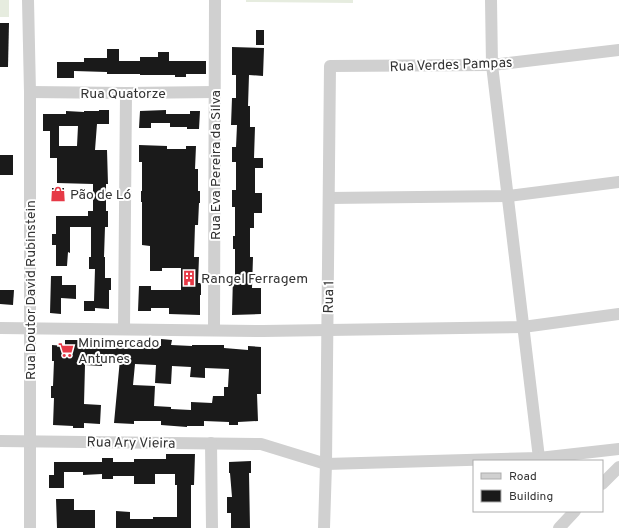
<svg xmlns="http://www.w3.org/2000/svg" width="619" height="528" font-family="Overpass,sans-serif">
  <style>
    .green { fill: #e6ecdf }
    .building { fill: #1a1a1a; fill-rule: evenodd }
    .lines { fill: none; stroke-linecap: round; stroke-linejoin: round }
    .minor { stroke: #d0d0d0; stroke-width: 12 }
    .labels { text-anchor: middle; stroke-width: 4; stroke-linejoin: round; paint-order: stroke }
    .street-label { font-size: 14px; fill: #333; stroke: #fff }
    .poi-label { font-size: 14px; fill: #333; stroke: #fff; text-anchor: start }
  </style>
  <rect width="100%" height="100%" fill="#fff"/>
  <g class="green">
    <rect x="0" y="0" width="9" height="17"/>
    <path d="M246,0H353V3L246,2Z"/>
  </g>
  <g class="building">
    <path d="M0,23H9L8,67H0Z"/>
    <rect x="256" y="30" width="8" height="15"/>
    <path d="M232,47L264,48L263,76L249,75L248,106H250V127H255L254,158H263V168H255V193H262V213H254V228H250V257H253L252,288H261V314L232,315L233,276H235V249H233V236H235V207H232V190H236V162H232V147H236L237,125H231L232,98H236V75H232Z"/>
    <path d="M107,49H119V61H140V57H158V52H169V61H206V74H186V77H175V75H140V74H107V72L74,71V78H57V62H84V58H107Z"/>
    <path d="M99,110H109V124H97L95,150H107L108,184H106V211H108V227H105L104,257H105V278H111V290H109V309L95,308V311H84V301H94L95,269H89V257H91V227H70V253L68,252L67,266H56V245H52V234H56V216H88V211H93V184L57,183V158H50V131H43V114H66V111L84,112V111H99ZM59,126H78L77,146H59Z"/>
    <path d="M166,110V114H190V111H200L199,129H187V127H170V123H151V128H139L140,111Z"/>
    <path d="M139,145L167,146V149H186V146H196L195,169H198V191H200V203H199L198,225H195L194,257H199L198,283H201V295H200V315L169,314V308H151V311H138L139,286H151V290H181V268H162V271H150V246L142,245V202H141V191H142V162H139Z"/>
    <rect x="0" y="155" width="13" height="20"/>
    <rect x="52" y="188" width="12" height="12"/>
    <path d="M51,276H62V285H76V299L61,298V314L50,313Z"/>
    <path d="M0,290H14L13,305L0,304Z"/>
    <path d="M161,339L172,340L171,345L192,346V345H224V348L248,350V346L261,347V394H257L258,421L238,422V425H229V422L204,421V426H187V427L161,425V421H134V424L114,423L120,359L102,358V366L85,365L84,404L101,405L100,424L84,423V428H73V426L53,425L54,398H51V386H53L54,361H52V345L65,346V340H80V346H104V345L118,346V348L138,349L139,346H161ZM135,364L156,365L155,383L171,384L172,366L191,367L190,377L205,378V368L229,369L228,387H224V396H213L212,403L191,402V410L171,409V407L154,406L155,386L133,385Z"/>
    <path d="M166,454H195L194,485H191V528H116V511L130,512V519H153V517H177V485H175V474H155V484H134V476H113V479H102V474L83,475V472H64V488H49V475H54V462H102V458H113V462H134V459H166Z"/>
    <path d="M251,461V473H249L250,528H231V513H227V497H232L230,473H229V462Z"/>
    <path d="M56,499H74V510H95V528H57Z"/>
  </g>
  <g class="lines">
    <g class="minor">
      <path d="M28,0L30,92V528"/>
      <path d="M491,0L492,65L539,458"/>
      <path d="M30,92L126,93L215,92"/>
      <path d="M329,198L508,196L619,182"/>
      <path d="M0,328L263,331L523,327L619,314"/>
      <path d="M124,329L126,93"/>
      <path d="M214,330L215,0"/>
      <path d="M0,441L261,444L326,464L539,458L619,449"/>
      <path d="M211,443L212,528"/>
      <path d="M602,484L619,467"/>
      <path d="M324,528L326,464L330,66L492,65L619,50"/>
      <path d="M559,528L575,511"/>
    </g>
  </g>
  <defs>
    <symbol id="shop-bare" viewBox="-9 -9 18 18"><path d="M-5-2.5h2.3a2.7 3.5 0 0 1 5.4 0H5L5.5 6h-11ZM-1.5-2.5h3a1.5 2.3 0 0 0-3 0Z" fill="#e63946" stroke="#fff" stroke-width="2.5" paint-order="stroke"/></symbol>
    <symbol id="building-bare" viewBox="-9 -9 18 18"><path d="M-4-6H4V6H1V3H-1V6H-4ZM-2.5-4.3h1.7v1.8h-1.7ZM.8-4.3h1.7v1.8H.8ZM-2.5-1h1.7V.8h-1.7ZM.8-1h1.7V.8H.8Z" fill="#e63946" stroke="#fff" stroke-width="2.5" paint-order="stroke"/></symbol>
    <symbol id="supermarket-bare" viewBox="-9 -9 18 18"><path d="M-6-5.5h2.5l.6 2H6L4.5 2H-2.5L-4.4-4H-6ZM-1.5 3.2a1.3 1.3 0 1 0 .1 0ZM3 3.2a1.3 1.3 0 1 0 .1 0Z" fill="#e63946" stroke="#fff" stroke-width="2.5" paint-order="stroke"/></symbol>
  </defs>
  <g fill-rule="evenodd">
    <use href="#shop-bare" x="47" y="183" width="22" height="22"/>
    <use href="#building-bare" x="178" y="267" width="22" height="22"/>
    <use href="#supermarket-bare" x="55" y="339" width="22" height="22"/>
  </g>
  <g class="labels">
    <g class="street-label">
      <text transform="translate(451 64) rotate(-2)" y="5">Rua Verdes Pampas</text>
      <text x="123" y="98">Rua Quatorze</text>
      <text transform="translate(215 165) rotate(-90)" y="5">Rua Eva Pereira da Silva</text>
      <text transform="translate(30 290) rotate(-90)" y="5">Rua Doutor David Rubinstein</text>
      <text transform="translate(328 297) rotate(-89)" y="5">Rua 1</text>
      <text transform="translate(131 442) rotate(1)" y="5">Rua Ary Vieira</text>
    </g>
    <g class="poi-label">
      <text x="70" y="199">Pão de Ló</text>
      <text x="201" y="283">Rangel Ferragem</text>
      <text x="78" y="347">Minimercado<tspan x="78" dy="16">Antunes</tspan></text>
    </g>
  </g>
  <rect x="473" y="460" width="130" height="52" fill="#ffffff" stroke="#adadad"/>
  <rect x="481" y="473" width="20" height="6" fill="#d0d0d0" stroke="#adadad"/>
  <text x="509" y="480" font-size="12" fill="#333333">Road</text>
  <rect x="481" y="490" width="20" height="12" fill="#1a1a1a" stroke="#adadad"/>
  <text x="509" y="500" font-size="12" fill="#333333">Building</text>
</svg>
